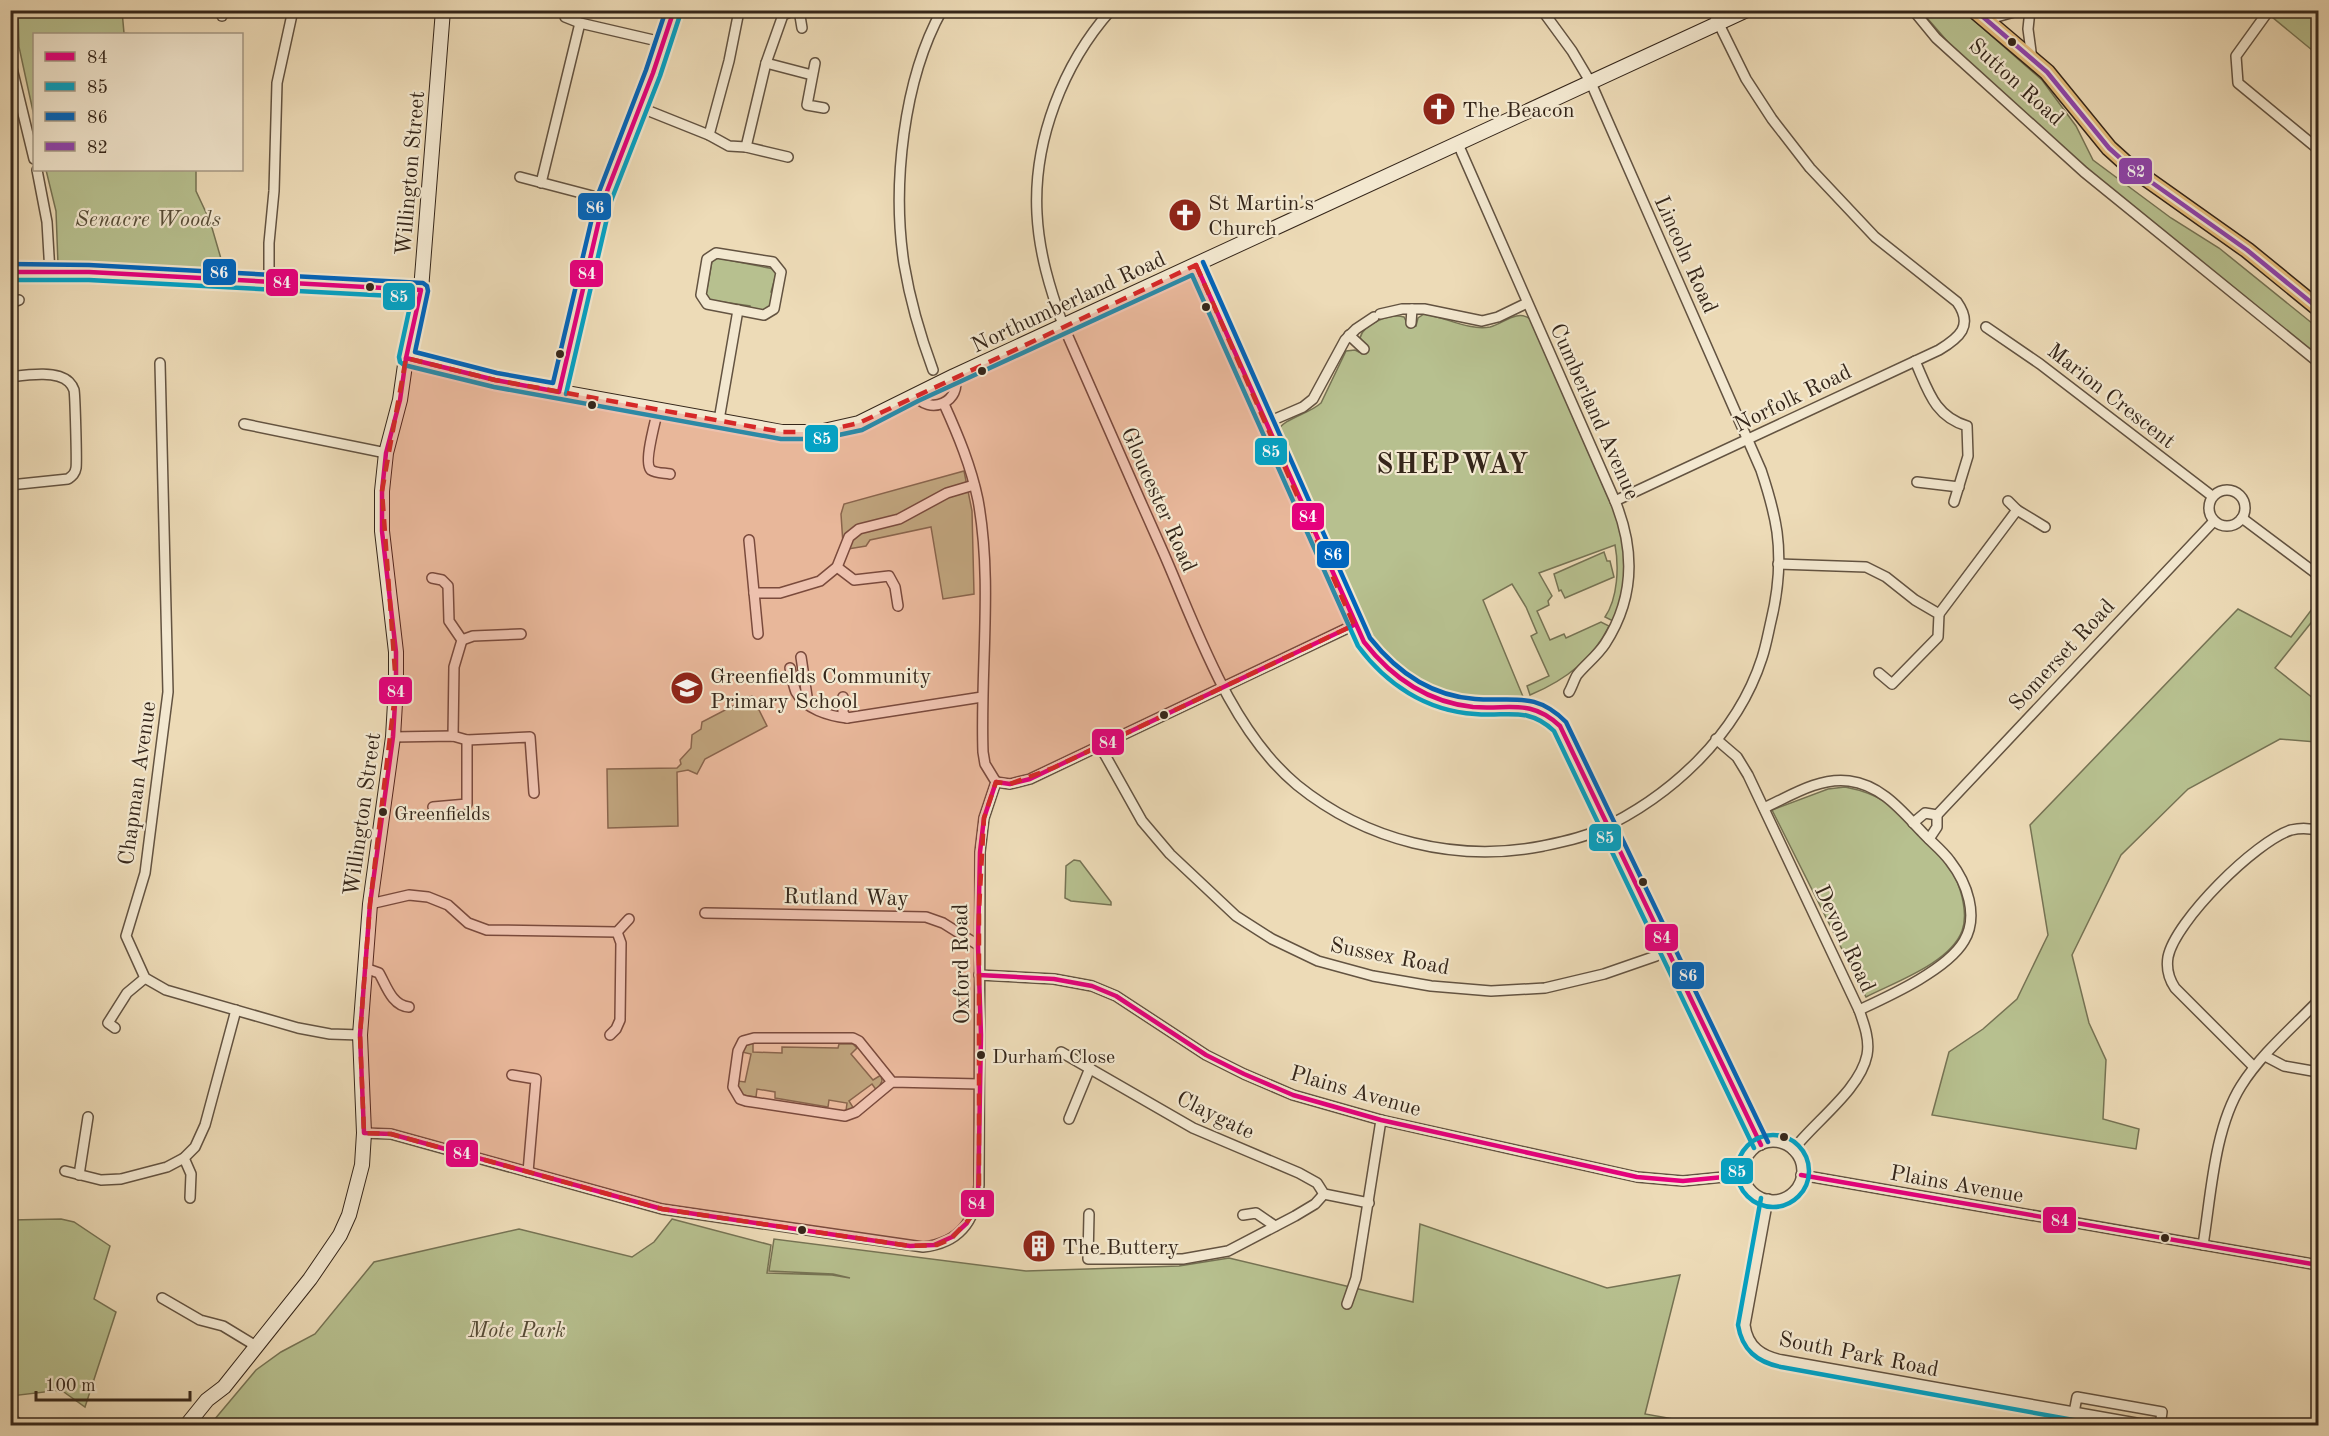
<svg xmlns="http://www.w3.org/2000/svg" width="2329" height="1436" font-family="'Old Standard TT',serif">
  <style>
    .green { fill: #b7c08f; stroke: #767354; stroke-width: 1.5 }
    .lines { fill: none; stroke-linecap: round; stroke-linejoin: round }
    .street-casing { stroke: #635341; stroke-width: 12 }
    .secondary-casing { stroke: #35261a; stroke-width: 16 }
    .primary-casing { stroke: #35261a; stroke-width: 18 }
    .street { stroke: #f3e8d0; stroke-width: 9 }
    .secondary { stroke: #f3e8d0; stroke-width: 14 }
    .primary { stroke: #e6be7c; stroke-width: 15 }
    .bus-1-casing { stroke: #f3e8d0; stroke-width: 9 }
    .bus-2-casing { stroke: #f3e8d0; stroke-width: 9 }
    .bus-3-casing { stroke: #f3e8d0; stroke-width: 9 }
    .bus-4-casing { stroke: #f3e8d0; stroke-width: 9 }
    .bus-1 { stroke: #e5007d; stroke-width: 4.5 }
    .bus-2 { stroke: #03a2c5; stroke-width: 4.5 }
    .bus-3 { stroke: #0065bd; stroke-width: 4.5 }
    .bus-4 { stroke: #8e44ad; stroke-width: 4.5 }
    .marked { fill: #d62828; fill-opacity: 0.2; stroke: #d62828; stroke-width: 4.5; stroke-dasharray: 12 8; stroke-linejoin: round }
    .bus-dot { fill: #35261a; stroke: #f3e8d0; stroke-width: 2 }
    .labels { text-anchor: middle; stroke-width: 4.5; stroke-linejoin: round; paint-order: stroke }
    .bus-label { font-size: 20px; fill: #35261a; stroke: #f3e8d0; text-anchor: start }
    .street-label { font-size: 22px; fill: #35261a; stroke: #f3e8d0 }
    .poi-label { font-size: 22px; fill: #35261a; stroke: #f3e8d0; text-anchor: start }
    .park-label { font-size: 22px; font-style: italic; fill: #564c37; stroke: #f3e8d0 }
    .district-label { font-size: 28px; font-weight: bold; letter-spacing: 1.5px; fill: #35261a; stroke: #f3e8d0 }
    .line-badge { stroke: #f3e8d0; stroke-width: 2 }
    .badge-label { font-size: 16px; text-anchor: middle; font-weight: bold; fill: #fff }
  </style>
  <rect width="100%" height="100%" fill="#eddbb7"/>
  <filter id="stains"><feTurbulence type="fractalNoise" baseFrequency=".00333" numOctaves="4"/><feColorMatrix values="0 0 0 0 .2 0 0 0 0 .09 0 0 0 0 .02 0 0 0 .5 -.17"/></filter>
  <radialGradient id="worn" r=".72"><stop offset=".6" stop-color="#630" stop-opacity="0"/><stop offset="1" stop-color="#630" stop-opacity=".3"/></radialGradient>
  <g class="green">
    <path d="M18,11H122L124,33L131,34H34V116L19,47Z"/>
    <path d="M1921,11H1963L2042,80L2076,126L2093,160L2171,218L2219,248L2318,328V356L2083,167L1954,49Z"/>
    <path d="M2263,11H2318V55L2267,13Z"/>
    <path d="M46,170H196V191L210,221L224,269L58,264L56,211Z"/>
    <path d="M718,258L774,269L776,274L771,292L773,293L771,306L764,311L750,308V306L709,300L706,294L712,261Z"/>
    <path d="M1424,314C1445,317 1469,331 1490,327C1503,324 1517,309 1530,319L1619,522C1628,555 1626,589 1613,621L1605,617C1618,598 1619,566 1615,545L1539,573L1552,596L1548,601L1549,605L1537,611L1550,640L1564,634L1566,638L1601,622L1609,626C1593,659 1564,681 1530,695L1527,686L1549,676L1531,636L1537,633L1526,607L1512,584L1483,600L1524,699C1451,707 1406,694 1364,630L1276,433C1284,417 1308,415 1321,403L1346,351L1355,350L1359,352L1364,347L1360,338C1363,324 1390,313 1404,317L1409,327L1416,326L1418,318Z"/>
    <path d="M964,471L972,511L974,594L943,599L931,527L870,540L866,546L848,549L843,544L841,514L844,504Z"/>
    <path d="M1604,552L1607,561H1610L1614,577L1565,598L1561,590L1559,591L1554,574Z"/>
    <path d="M2238,609L2291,637L2312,609L2318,614L2275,668L2318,702V732L2316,742L2280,739L2188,789L2121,855L2072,955L2089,1023L2106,1060L2103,1119L2139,1129L2136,1149L1932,1115L1949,1052L1983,1029L2017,999L2048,935L2030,825Z"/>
    <path d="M752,696L767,726L705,759L697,774L688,770L677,772L678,826L608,828L607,769L677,768L681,764L680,760L691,748L692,735L701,729L702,722Z"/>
    <path d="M1845,787C1861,790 1874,794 1887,803C1901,812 1948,863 1955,877C1962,892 1968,915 1962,931C1950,963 1895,982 1866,997L1772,810L1828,789Z"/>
    <path d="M1074,860L1080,861L1111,902V905L1071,901L1065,898L1066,866Z"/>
    <path d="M753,1043V1052L782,1053V1047L838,1048L839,1044H853L857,1048L851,1054L873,1080L881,1075L882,1081L877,1091L872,1084L849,1101L854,1109L846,1111L847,1103L829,1100L828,1107L775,1098V1092L757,1089L756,1097L741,1095L738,1091V1081L745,1082L751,1054L742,1052L747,1044Z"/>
    <path d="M61,1219L74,1222L110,1246L94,1299L116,1312L85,1407L61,1390L11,1396V1220Z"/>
    <path d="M672,1219L771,1245L767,1273L832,1275L850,1278L833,1274L769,1271L774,1239L1026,1271L1179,1266L1229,1258L1413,1302L1420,1224L1607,1288L1680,1275L1645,1414L1707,1425L209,1426L256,1370L281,1352L315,1334L374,1262L519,1229L632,1257L654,1242Z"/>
  </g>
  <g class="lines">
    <defs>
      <g id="street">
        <path d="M799,10L802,28"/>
        <path d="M1111,10C1063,64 1033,141 1037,214C1039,253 1050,289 1063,325C1097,402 1130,478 1164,554C1198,632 1230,729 1297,785C1366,841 1456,863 1543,846C1562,842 1582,838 1599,830C1670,797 1737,736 1762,658C1766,646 1768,634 1771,621C1778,592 1781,562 1777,532C1774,511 1768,491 1761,470L1591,83L1572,51L1542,10"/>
        <path d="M1243,10L1244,12"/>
        <path d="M1913,10L1936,38L2084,172L2318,362"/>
        <path d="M2030,10L2028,29L2032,59"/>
        <path d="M2267,13L2236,56L2238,83L2318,149"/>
        <path d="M222,16V10"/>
        <path d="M565,17L580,23L662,42"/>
        <path d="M1986,20L2021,10"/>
        <path d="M10,60L34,159"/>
        <path d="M766,63L812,75"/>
        <path d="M815,63L807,105L824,108"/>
        <path d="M639,107L709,135L729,146L746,147L788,157"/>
        <path d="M709,135L729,61L739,11"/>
        <path d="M1458,144L1615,501C1635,550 1635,598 1605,644C1597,656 1586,664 1577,675C1574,680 1572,687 1569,692"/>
        <path d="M746,147L766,63L783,15L795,10"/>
        <path d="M37,170L47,222L50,273"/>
        <path d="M520,177L604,199"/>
        <path d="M541,183L580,23"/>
        <path d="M716,253L773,262L781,272L774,309L764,315L707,304L701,295L707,259Z"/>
        <path d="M1196,265L1364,642C1390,679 1429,704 1475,707C1510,709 1533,696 1560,726L1761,1145"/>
        <path d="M10,272H89L421,290"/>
        <path d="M269,281V243L274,191L277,83L293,10"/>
        <path d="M10,303L19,300"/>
        <path d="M1380,314L1402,309H1424L1482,321L1498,317L1527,303"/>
        <path d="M1411,323L1412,309"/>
        <path d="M1986,327L2040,364L2212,496"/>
        <path d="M1349,335L1364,349"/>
        <path d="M1915,361C1928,390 1934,416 1967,426L1968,456L1954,502"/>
        <path d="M160,363L168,692L145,873L126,936L145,978L166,990L298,1028L330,1034L360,1035"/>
        <path d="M933,370C920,335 910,300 904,264C892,186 903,80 942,10"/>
        <path d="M10,377C26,375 57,370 69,382C71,384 73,387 74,390C75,394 77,463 76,468C75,474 72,476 68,479L10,485"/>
        <path d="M559,392L604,199L653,73L674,10"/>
        <path d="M915,394C928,417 964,401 954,376"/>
        <path d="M658,409C656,420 643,463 651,470C655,473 664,473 670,474"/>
        <path d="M719,420L738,310"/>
        <path d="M1266,423L1303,407L1313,399L1345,340L1356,329L1374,317"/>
        <path d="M244,424L386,453"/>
        <path d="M1917,482L1959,487"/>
        <circle cx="2227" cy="508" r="18"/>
        <path d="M1615,501L1939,350C1959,338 1974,326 1957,302L1875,237L1810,168L1772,119L1746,79L1712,10"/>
        <path d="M2008,501L2017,510"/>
        <path d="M2242,518L2318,575"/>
        <path d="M749,540L758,634"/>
        <path d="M1778,564L1866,567L1886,577L1915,600L1939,614L1938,637L1892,684L1879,673"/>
        <path d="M837,567L854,580L889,576L895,587L898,606"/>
        <path d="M432,578L442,580L448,586L449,621L462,640L454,667L453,736"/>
        <path d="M754,593H780L820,581L837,567L849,537L859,529L899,519L947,493L974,485"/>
        <path d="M1939,614L2017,510L2045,527"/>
        <path d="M462,640L473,636L521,634"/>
        <path d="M801,657L808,703"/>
        <path d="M790,668C792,675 793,685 796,692C805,709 829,716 847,718"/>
        <path d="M843,697V713L847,718L982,697"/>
        <path d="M393,737L453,736L467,740L530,737L534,793"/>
        <path d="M1716,739L1737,757L1748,775L1859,1010C1864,1024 1870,1040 1867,1055C1860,1090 1814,1122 1793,1150"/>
        <path d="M1100,746L1142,821L1170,854L1236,916L1272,939L1318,961L1373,976L1431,986L1491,991L1545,988L1604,974L1656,956"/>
        <path d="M996,782L1010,784L1030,779L1354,625"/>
        <path d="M433,807L467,804V740"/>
        <path d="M1764,808C1790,796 1819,777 1849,781C1881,785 1901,810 1922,832C1931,842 1942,850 1950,861C1967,883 1979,916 1964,941C1947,970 1889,996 1859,1010"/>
        <path d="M1913,823L1925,813L1937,815L2214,521"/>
        <path d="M1929,839L1937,827V815"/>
        <path d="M370,904L409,895L428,897L448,905L468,923L487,930L617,932L629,919"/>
        <path d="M705,913L926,917L943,923L978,945"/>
        <path d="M365,968L379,973C386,985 392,1006 409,1007"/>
        <path d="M979,975L1054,979L1092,986L1116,996L1206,1055L1244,1074L1293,1095L1381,1120L1637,1177L1683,1181L1744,1175"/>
        <path d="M115,1028L108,1023L127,993L145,978"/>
        <path d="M610,1035L616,1029L620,1020L621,943L617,932"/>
        <path d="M1061,1052L1193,1128L1299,1173L1317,1183L1324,1194L1369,1203"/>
        <path d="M2265,1056L2284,1066L2318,1072"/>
        <path d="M2254,1067L2175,988C2169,979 2166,969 2168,957C2175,921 2256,841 2291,830C2300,828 2310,828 2318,831"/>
        <path d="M512,1075L536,1079L528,1172"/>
        <path d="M892,1082L859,1041L853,1038H754L743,1041L738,1051L733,1087L740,1099L746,1101L845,1116L856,1112L892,1082L979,1084"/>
        <path d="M1069,1119L1090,1068"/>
        <path d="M364,1133L391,1134L662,1209L923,1247C960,1243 976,1220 979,1185L980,852L984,818L996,782L985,764L983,752C980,669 993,582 978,500C971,466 958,435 944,404"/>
        <circle cx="1773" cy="1171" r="29"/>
        <path d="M184,1158L191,1174L190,1198"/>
        <path d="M65,1171L101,1180L121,1179L167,1167L184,1158L195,1147L205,1125L236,1010"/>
        <path d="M79,1175L88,1117"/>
        <path d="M1801,1175L2318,1265"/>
        <path d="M1768,1199L1745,1325C1748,1347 1762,1356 1782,1360L2153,1426"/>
        <path d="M1089,1214L1088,1259H1183L1228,1251L1295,1216L1315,1204L1324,1194"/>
        <path d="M1243,1215L1256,1213L1275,1226"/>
        <path d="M2203,1245C2211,1196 2214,1129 2241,1086C2261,1054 2292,1028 2318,1001"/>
        <path d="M162,1298L200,1320L223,1326L256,1346"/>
        <path d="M1347,1304L1356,1278L1381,1120"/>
        <path d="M10,1421L16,1422"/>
        <path d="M2085,1426L2072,1423L2077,1397L2162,1412L2160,1426"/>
      </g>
      <g id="secondary">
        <path d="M406,358L495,380L782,432H819L859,423L954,376L1747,10"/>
        <path d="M186,1426L207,1400L224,1387L310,1279L340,1235L349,1215L362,1165L364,1133L360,1035L370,904L393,737L396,686V652L382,531V491L386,453L400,400L406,358L421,290L443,10"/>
      </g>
      <path id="primary" d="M1974,10L2047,72L2109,148L2130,167L2247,250L2318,308"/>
    </defs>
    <use href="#street" class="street-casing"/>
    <use href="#secondary" class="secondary-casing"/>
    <use href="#primary" class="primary-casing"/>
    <use href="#street" class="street"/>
    <use href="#secondary" class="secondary"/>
    <use href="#primary" class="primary"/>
    <defs>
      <g id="bus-1">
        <path d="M1196,265L1364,642C1392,678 1427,702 1473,707C1509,710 1530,698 1560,726L1761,1145"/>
        <path d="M10,272H89L421,290L406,358L400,400L386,453L382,491V531L396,652V686L393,737L370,904L360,1035L364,1133L391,1134L662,1209L910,1246L934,1245L952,1237L967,1223L978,1202L981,1035L978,945L980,852L984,818L996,782L1010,784L1030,779L1354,625"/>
        <path d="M406,358L495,380L559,392L604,199L653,73L674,10"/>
        <path d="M979,975L1054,979L1092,986L1116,996L1206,1055L1244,1074L1293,1095L1381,1120L1637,1177L1683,1181L1744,1175"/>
        <path d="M1801,1175L2318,1265"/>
      </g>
      <g id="bus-2">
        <path d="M10,280H89L412,297L399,357L400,362L404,365L494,387L781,439H820L862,430L918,401L1192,275L1358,646C1386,684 1426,711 1475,714C1507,717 1528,706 1554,731L1754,1148"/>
        <path d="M566,394L611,201L660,76L681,12"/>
        <circle cx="1773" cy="1171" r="36"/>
        <path d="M1761,1198L1738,1325C1742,1350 1757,1362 1781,1367L2107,1426"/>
      </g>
      <g id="bus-3">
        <path d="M1203,262L1370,638C1397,672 1431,696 1475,699C1514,702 1535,691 1566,722L1768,1142"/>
        <path d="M10,264L89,265L423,283L427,286L428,291L415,352L497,373L553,383L597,197L646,70L666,10"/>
      </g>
      <path id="bus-4" d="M1975,10L2047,72L2109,148L2130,167L2247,250L2318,308"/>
    </defs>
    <use href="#bus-1" class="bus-1-casing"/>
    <use href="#bus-2" class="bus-2-casing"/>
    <use href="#bus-3" class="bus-3-casing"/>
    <use href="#bus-4" class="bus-4-casing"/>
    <use href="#bus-1" class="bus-1"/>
    <use href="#bus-2" class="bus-2"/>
    <use href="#bus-3" class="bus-3"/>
    <use href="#bus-4" class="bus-4"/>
  </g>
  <path class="marked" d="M1196,265L1354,625L1053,768L1010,784L996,782L984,818L979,910V1185L972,1216L951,1239L937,1245L910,1246L662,1209L391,1134L364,1133L360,1035L370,904L396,686L382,491L406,358L495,380L782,432H819L859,423Z"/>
  <defs>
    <symbol id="church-disc" viewBox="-11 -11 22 22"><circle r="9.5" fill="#8f2418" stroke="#f3e8d0"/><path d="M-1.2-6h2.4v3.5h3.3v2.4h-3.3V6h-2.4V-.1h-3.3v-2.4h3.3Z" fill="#fff"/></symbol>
    <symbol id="school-disc" viewBox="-11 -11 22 22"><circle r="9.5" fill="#8f2418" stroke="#f3e8d0"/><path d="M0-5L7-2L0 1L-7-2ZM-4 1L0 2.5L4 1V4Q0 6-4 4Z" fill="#fff"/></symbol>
    <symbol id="building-disc" viewBox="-11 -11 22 22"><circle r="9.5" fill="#8f2418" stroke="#f3e8d0"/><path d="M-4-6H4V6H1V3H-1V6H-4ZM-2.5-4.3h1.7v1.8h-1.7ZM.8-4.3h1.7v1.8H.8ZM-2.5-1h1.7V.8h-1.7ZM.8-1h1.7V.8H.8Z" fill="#fff"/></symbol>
  </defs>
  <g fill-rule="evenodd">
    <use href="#church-disc" x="1420" y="90" width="38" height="38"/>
    <use href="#church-disc" x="1166" y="196" width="38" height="38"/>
    <use href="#school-disc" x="668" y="669" width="38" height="38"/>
    <use href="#building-disc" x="1020" y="1227" width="38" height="38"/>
  </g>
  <g class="bus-dot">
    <circle cx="2012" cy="42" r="5"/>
    <circle cx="370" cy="287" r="5"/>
    <circle cx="1206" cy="307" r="5"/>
    <circle cx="560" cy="354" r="5"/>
    <circle cx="982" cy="371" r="5"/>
    <circle cx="592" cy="405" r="5"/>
    <circle cx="1164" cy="715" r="5"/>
    <circle cx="383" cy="812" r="5"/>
    <circle cx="1643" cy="882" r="5"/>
    <circle cx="981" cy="1055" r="5"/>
    <circle cx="1784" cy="1137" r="5"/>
    <circle cx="802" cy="1230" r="5"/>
    <circle cx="2165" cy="1238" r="5"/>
  </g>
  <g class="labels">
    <g class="bus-label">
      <text x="394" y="820">Greenfields</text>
      <text x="992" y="1063">Durham Close</text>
    </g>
    <g class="street-label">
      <text transform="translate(2017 81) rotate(42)" y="8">Sutton Road</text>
      <text transform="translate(409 173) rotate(-85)" y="8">Willington Street</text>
      <text transform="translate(1687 254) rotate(66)" y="8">Lincoln Road</text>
      <text transform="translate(1068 301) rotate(-25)" y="8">Northumberland Road</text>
      <text transform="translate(2112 395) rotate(38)" y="8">Marion Crescent</text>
      <text transform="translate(1792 397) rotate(-26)" y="8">Norfolk Road</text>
      <text transform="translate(1596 411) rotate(66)" y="8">Cumberland Avenue</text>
      <text transform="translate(1160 499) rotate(66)" y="8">Gloucester Road</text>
      <text transform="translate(2061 654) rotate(-47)" y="8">Somerset Road</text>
      <text transform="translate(136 783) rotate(-82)" y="8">Chapman Avenue</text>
      <text transform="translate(361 814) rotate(-82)" y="8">Willington Street</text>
      <text transform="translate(846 896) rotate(1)" y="8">Rutland Way</text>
      <text transform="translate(1846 938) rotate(65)" y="8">Devon Road</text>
      <text transform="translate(1390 955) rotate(11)" y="8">Sussex Road</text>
      <text transform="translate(960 964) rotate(-91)" y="8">Oxford Road</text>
      <text transform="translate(1356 1090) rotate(16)" y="8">Plains Avenue</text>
      <text transform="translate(1216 1114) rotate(26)" y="8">Claygate</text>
      <text transform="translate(1957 1183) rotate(10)" y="8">Plains Avenue</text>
      <text transform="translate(1859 1353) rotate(11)" y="8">South Park Road</text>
    </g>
    <g class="poi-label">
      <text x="1462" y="117">The Beacon</text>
      <text x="1208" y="210">St Martin's<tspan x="1208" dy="25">Church</tspan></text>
      <text x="710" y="683">Greenfields Community<tspan x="710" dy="25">Primary School</tspan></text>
      <text x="1062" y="1254">The Buttery</text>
    </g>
    <g class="park-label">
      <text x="148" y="226">Senacre Woods</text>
      <text x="517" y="1337">Mote Park</text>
    </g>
    <g class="district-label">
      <text x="1453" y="473">SHEPWAY</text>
    </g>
  </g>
  <g class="line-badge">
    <rect x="2118" y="157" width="35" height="28" rx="6" fill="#8e44ad"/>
    <rect x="577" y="192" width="35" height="29" rx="6" fill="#0065bd"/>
    <rect x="202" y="258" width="35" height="28" rx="6" fill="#0065bd"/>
    <rect x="569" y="259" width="35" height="29" rx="6" fill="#e5007d"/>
    <rect x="265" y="268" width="34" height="29" rx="6" fill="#e5007d"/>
    <rect x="382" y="282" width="34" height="29" rx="6" fill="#03a2c5"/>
    <rect x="804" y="424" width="35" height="29" rx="6" fill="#03a2c5"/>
    <rect x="1254" y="437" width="34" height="29" rx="6" fill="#03a2c5"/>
    <rect x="1291" y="502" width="34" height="29" rx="6" fill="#e5007d"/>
    <rect x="1316" y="540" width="34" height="29" rx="6" fill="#0065bd"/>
    <rect x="378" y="676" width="35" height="29" rx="6" fill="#e5007d"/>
    <rect x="1091" y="728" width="34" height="28" rx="6" fill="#e5007d"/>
    <rect x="1588" y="823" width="34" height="29" rx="6" fill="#03a2c5"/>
    <rect x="1644" y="923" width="35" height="29" rx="6" fill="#e5007d"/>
    <rect x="1671" y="961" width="34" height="29" rx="6" fill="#0065bd"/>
    <rect x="445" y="1139" width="34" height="29" rx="6" fill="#e5007d"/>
    <rect x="1720" y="1157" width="34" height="28" rx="6" fill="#03a2c5"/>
    <rect x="960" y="1189" width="35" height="29" rx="6" fill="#e5007d"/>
    <rect x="2042" y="1206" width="35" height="28" rx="6" fill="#e5007d"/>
  </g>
  <g class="badge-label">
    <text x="2136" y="177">82</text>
    <text x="595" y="213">86</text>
    <text x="219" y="278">86</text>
    <text x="587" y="279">84</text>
    <text x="282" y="288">84</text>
    <text x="399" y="302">85</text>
    <text x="822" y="444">85</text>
    <text x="1271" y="457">85</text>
    <text x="1308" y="522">84</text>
    <text x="1333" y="560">86</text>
    <text x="396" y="697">84</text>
    <text x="1108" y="748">84</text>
    <text x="1605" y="843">85</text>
    <text x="1662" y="943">84</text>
    <text x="1688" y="981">86</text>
    <text x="462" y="1159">84</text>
    <text x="1737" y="1177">85</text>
    <text x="977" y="1209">84</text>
    <text x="2060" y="1226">84</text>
  </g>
  <rect width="2329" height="1436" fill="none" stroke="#eddbb7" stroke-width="36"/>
  <rect x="12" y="12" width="2305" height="1412" fill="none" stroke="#35261a" stroke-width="3"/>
  <rect x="18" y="18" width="2293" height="1400" fill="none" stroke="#35261a" stroke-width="1.5"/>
  <rect x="33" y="33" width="210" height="138" fill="#f3e8d0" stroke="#a79a87" stroke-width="1.5"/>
  <rect x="45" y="52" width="30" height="9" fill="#e5007d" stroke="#a79a87" stroke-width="1.5"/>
  <text x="87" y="63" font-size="18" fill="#35261a">84</text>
  <rect x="45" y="82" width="30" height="9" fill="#03a2c5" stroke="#a79a87" stroke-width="1.5"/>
  <text x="87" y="93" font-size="18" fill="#35261a">85</text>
  <rect x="45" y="112" width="30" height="9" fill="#0065bd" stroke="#a79a87" stroke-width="1.5"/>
  <text x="87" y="123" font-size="18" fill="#35261a">86</text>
  <rect x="45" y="142" width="30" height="9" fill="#8e44ad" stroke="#a79a87" stroke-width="1.5"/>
  <text x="87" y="153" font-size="18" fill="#35261a">82</text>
  <path d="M36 1391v9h154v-9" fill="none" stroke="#35261a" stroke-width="3"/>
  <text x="45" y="1391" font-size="18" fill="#35261a" stroke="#f3e8d0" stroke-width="4.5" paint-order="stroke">100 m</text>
  <rect width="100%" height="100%" filter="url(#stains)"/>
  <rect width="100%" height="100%" fill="url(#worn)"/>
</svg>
